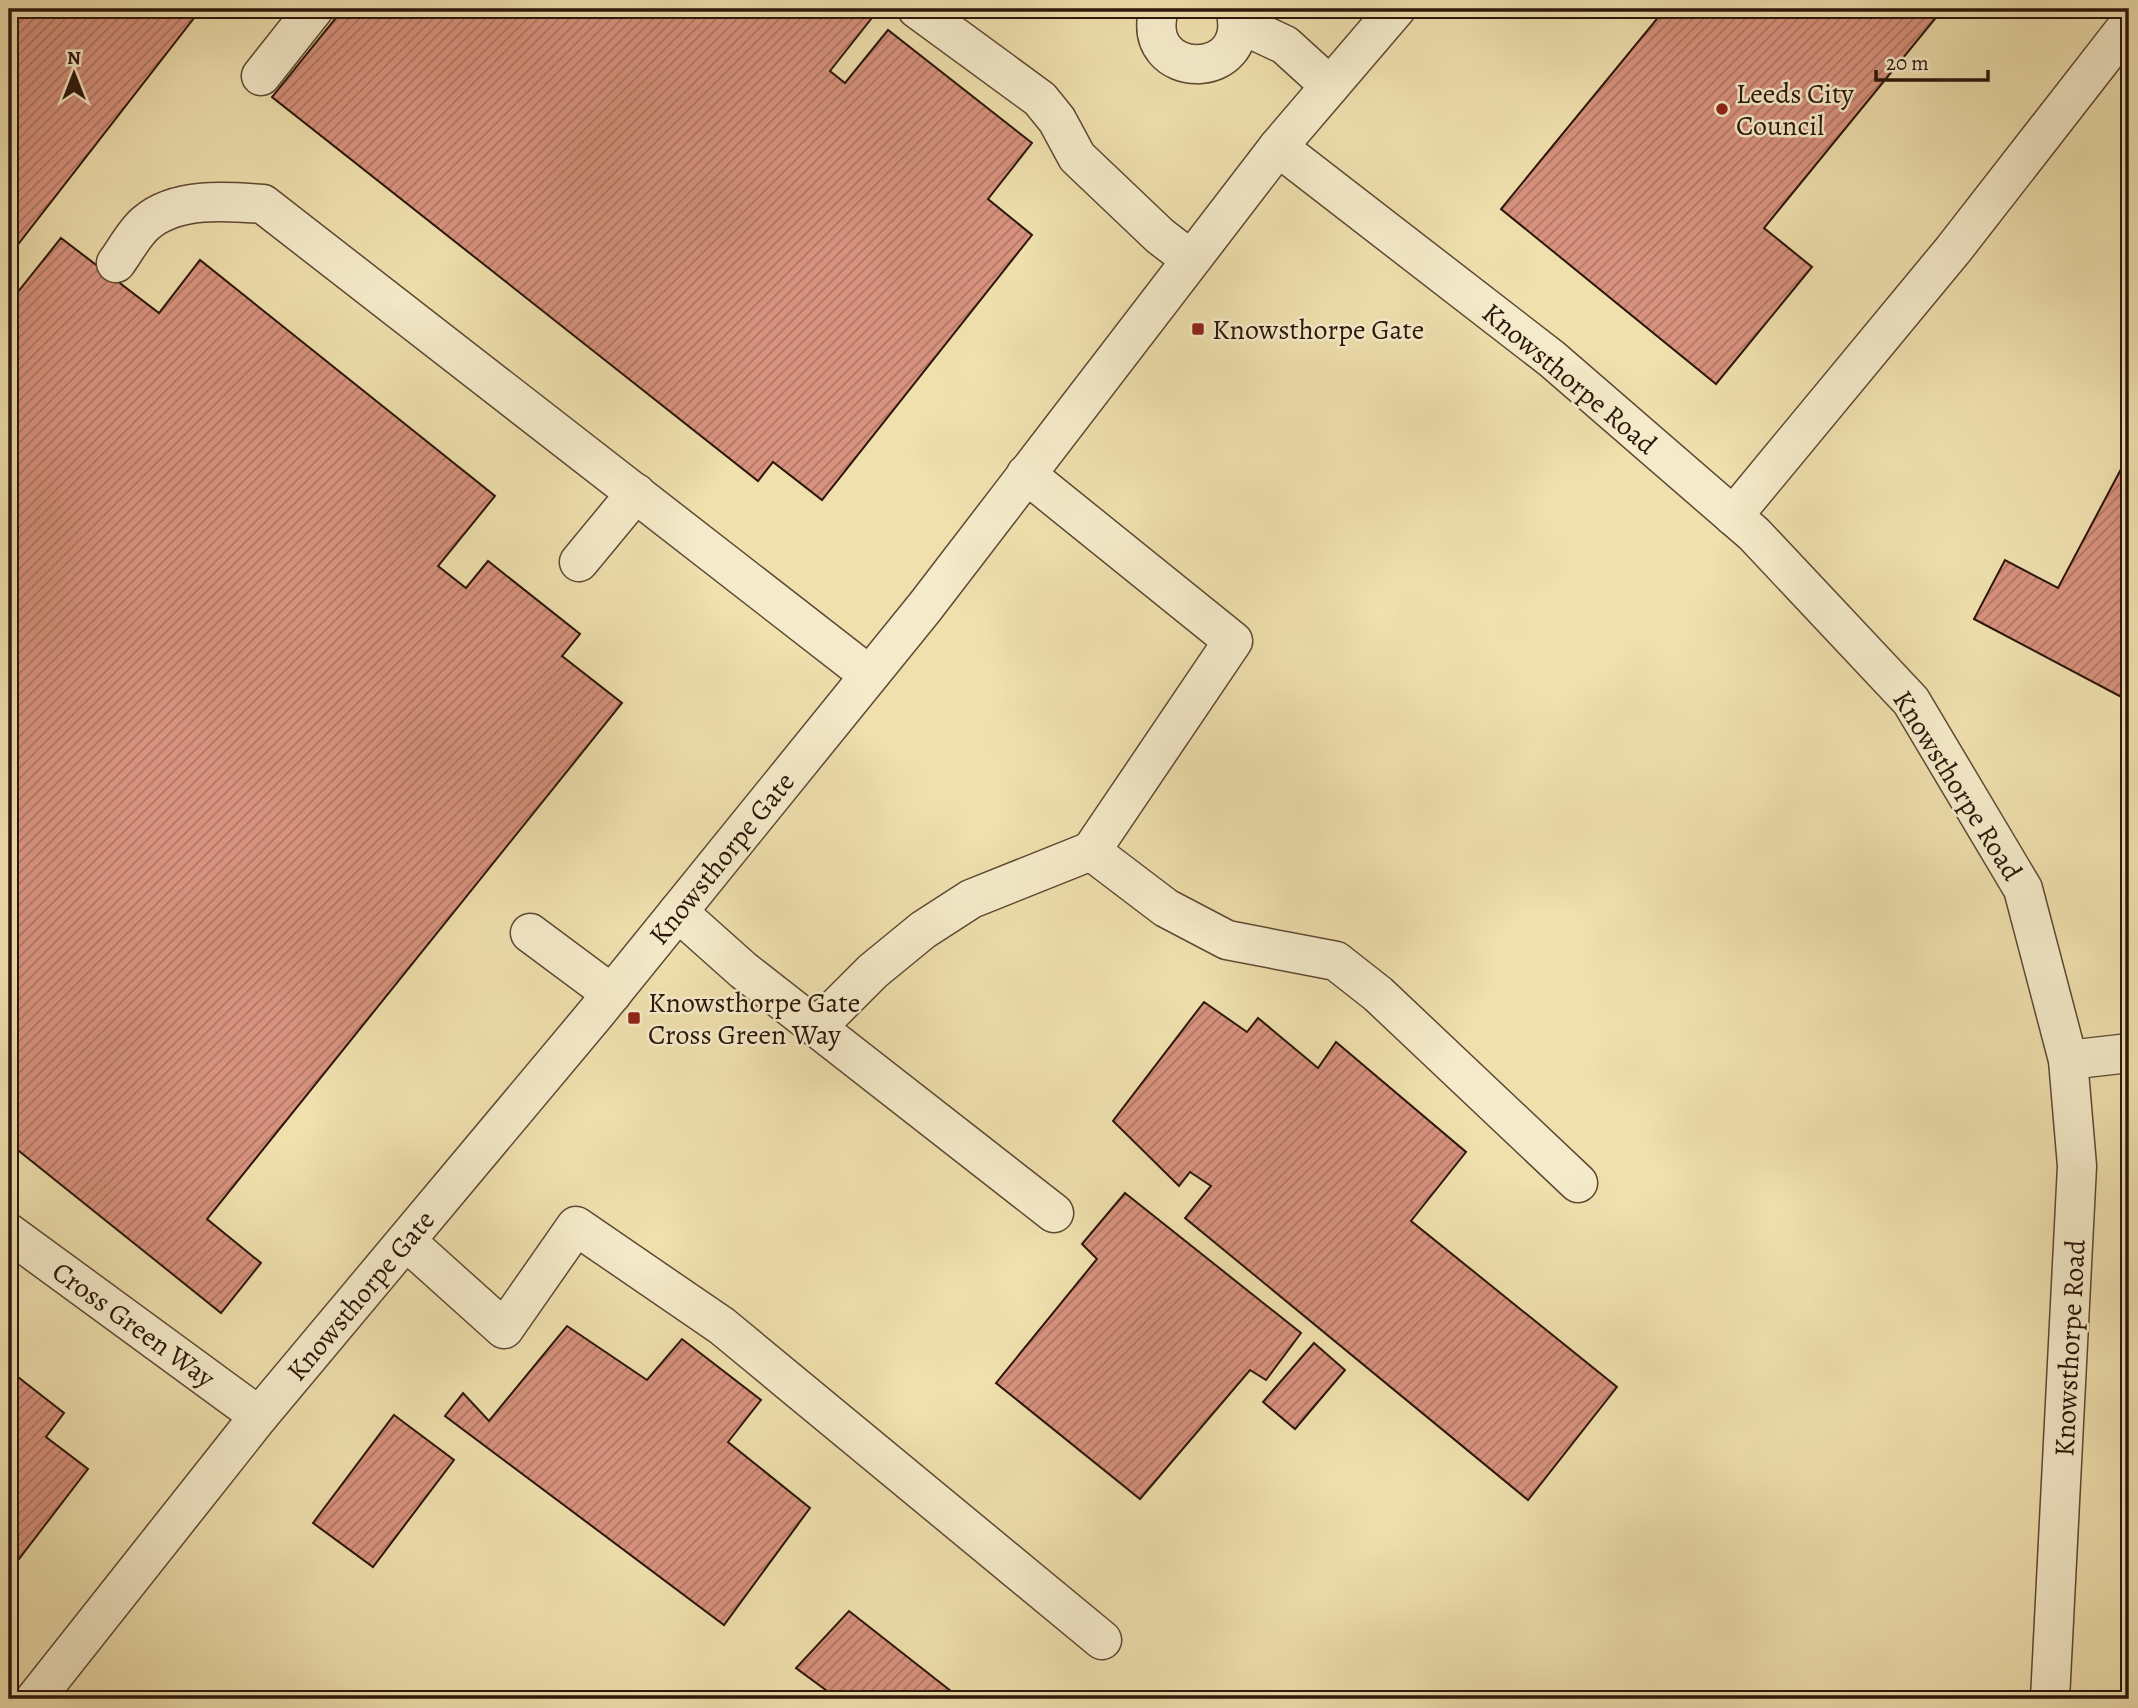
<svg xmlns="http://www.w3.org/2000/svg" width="2138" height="1708" font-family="Alegreya,serif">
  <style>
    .building { fill: url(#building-hatch); stroke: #2c160a; stroke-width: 2 }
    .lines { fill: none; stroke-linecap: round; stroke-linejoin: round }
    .minor-casing { stroke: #5d4833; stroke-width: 41 }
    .minor { stroke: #f5ebca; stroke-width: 38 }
    .poi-dot { fill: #8f2418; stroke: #f5ebca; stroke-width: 2.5 }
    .labels { text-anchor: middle; stroke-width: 5; stroke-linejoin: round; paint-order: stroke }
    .poi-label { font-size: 28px; fill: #2c160a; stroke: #f5ebca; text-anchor: start }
    .street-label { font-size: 28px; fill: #2c160a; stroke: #f5ebca }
  </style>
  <defs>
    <pattern id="building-hatch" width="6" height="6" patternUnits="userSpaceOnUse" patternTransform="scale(1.75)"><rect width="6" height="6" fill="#d8927e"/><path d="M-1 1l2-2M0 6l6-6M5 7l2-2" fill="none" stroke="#af7665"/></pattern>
  </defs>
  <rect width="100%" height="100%" fill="#efe0ae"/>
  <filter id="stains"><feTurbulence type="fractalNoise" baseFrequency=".00286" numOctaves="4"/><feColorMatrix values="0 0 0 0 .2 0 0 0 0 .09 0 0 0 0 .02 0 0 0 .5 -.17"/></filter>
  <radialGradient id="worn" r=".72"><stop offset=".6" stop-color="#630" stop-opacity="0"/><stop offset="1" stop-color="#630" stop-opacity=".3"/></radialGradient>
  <g class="building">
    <path d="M9,9H201L9,256Z"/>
    <path d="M343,9H868L875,14L830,71L845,83L888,30L1032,143L988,199L1032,235L822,500L773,462L758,481L272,97Z"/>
    <path d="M1665,9H1943L1764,228L1812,267L1716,384L1501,209Z"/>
    <path d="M61,238L159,313L200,260L495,496L438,566L466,588L488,561L580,634L562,656L622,703L207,1219L261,1263L221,1313L9,1143V303Z"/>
    <path d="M2129,454V701L1974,619L2005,560L2058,588Z"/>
    <path d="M1204,1002L1247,1032L1258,1018L1318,1068L1336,1042L1466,1152L1411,1221L1617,1387L1528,1500L1185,1218L1211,1186L1190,1172L1179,1186L1113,1121Z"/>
    <path d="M1125,1193L1301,1333L1266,1380L1250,1370L1140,1499L996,1383L1097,1259L1082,1244Z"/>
    <path d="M567,1326L647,1380L682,1339L761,1400L728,1442L810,1508L724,1625L445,1416L463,1393L489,1421Z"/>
    <path d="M1314,1343L1345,1370L1295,1429L1263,1402Z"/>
    <path d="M9,1370L64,1413L46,1437L88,1469L9,1572Z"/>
    <path d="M394,1415L454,1460L373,1567L313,1523Z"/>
    <path d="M849,1611L961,1699H838L796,1668Z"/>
  </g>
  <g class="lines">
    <defs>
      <g id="minor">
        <path d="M917,9L1040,99L1057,120L1077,157L1160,236L1190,259"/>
        <path d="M1159,9C1138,82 1255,83 1235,9"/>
        <path d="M1238,23L1285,45L1330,86"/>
        <path d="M261,76L314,9"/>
        <path d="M1278,147L1552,359L1754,534L1911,701L2023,889L2068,1060L2077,1166L2050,1699"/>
        <path d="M116,263C125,251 134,233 146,223C176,197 227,201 263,204L869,675"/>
        <path d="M1733,516L1953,250L2129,24"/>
        <path d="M579,562L636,493"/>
        <path d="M1091,851L1166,908L1227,940L1336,961L1378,994L1578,1183"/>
        <path d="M678,912L743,970L1054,1213"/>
        <path d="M530,933L612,994"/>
        <path d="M817,1027L873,971L923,930L971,899L1091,851L1233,641L1026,474"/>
        <path d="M2068,1060L2129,1053"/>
        <path d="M9,1233L259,1416"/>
        <path d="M406,1241L504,1329L576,1226L722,1326L1102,1640"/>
        <path d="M35,1699L259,1416L597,1012L925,607L1278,147L1396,9"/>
      </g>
    </defs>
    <use href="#minor" class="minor-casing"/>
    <use href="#minor" class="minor"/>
  </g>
  <g class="poi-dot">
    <circle cx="1722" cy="109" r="7"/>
    <rect x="1191" y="322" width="14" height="14" rx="3.5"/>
    <rect x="627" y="1011" width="14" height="14" rx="3.5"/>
  </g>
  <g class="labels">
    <g class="poi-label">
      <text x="1736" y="103">Leeds City<tspan x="1736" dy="32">Council</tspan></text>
      <text x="1212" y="339">Knowsthorpe Gate</text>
      <text x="648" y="1012">Knowsthorpe Gate<tspan x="648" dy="32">Cross Green Way</tspan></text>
    </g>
    <g class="street-label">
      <text transform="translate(1570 378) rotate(40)" y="10">Knowsthorpe Road</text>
      <text transform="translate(1958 785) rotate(58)" y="10">Knowsthorpe Road</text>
      <text transform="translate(721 858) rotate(-51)" y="10">Knowsthorpe Gate</text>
      <text transform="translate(360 1295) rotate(-50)" y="10">Knowsthorpe Gate</text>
      <text transform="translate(134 1324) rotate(36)" y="10">Cross Green Way</text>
      <text transform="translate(2069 1348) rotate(-87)" y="10">Knowsthorpe Road</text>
    </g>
  </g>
  <rect width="2138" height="1708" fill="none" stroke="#efe0ae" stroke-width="35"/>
  <rect x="10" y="10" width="2117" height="1687" fill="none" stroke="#2c160a" stroke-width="3.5"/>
  <rect x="18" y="18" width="2103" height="1673" fill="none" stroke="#2c160a" stroke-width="2"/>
  <g transform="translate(74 74)" stroke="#f5ebca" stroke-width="5" paint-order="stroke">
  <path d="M0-5L12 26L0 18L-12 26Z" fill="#2c160a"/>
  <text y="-10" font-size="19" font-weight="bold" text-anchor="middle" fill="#2c160a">N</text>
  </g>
  <path d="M1876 70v10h112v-10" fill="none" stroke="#2c160a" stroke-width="3.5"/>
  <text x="1886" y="70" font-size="21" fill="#2c160a" stroke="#f5ebca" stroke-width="5" paint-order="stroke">20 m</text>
  <rect width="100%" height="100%" filter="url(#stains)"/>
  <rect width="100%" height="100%" fill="url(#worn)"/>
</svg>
